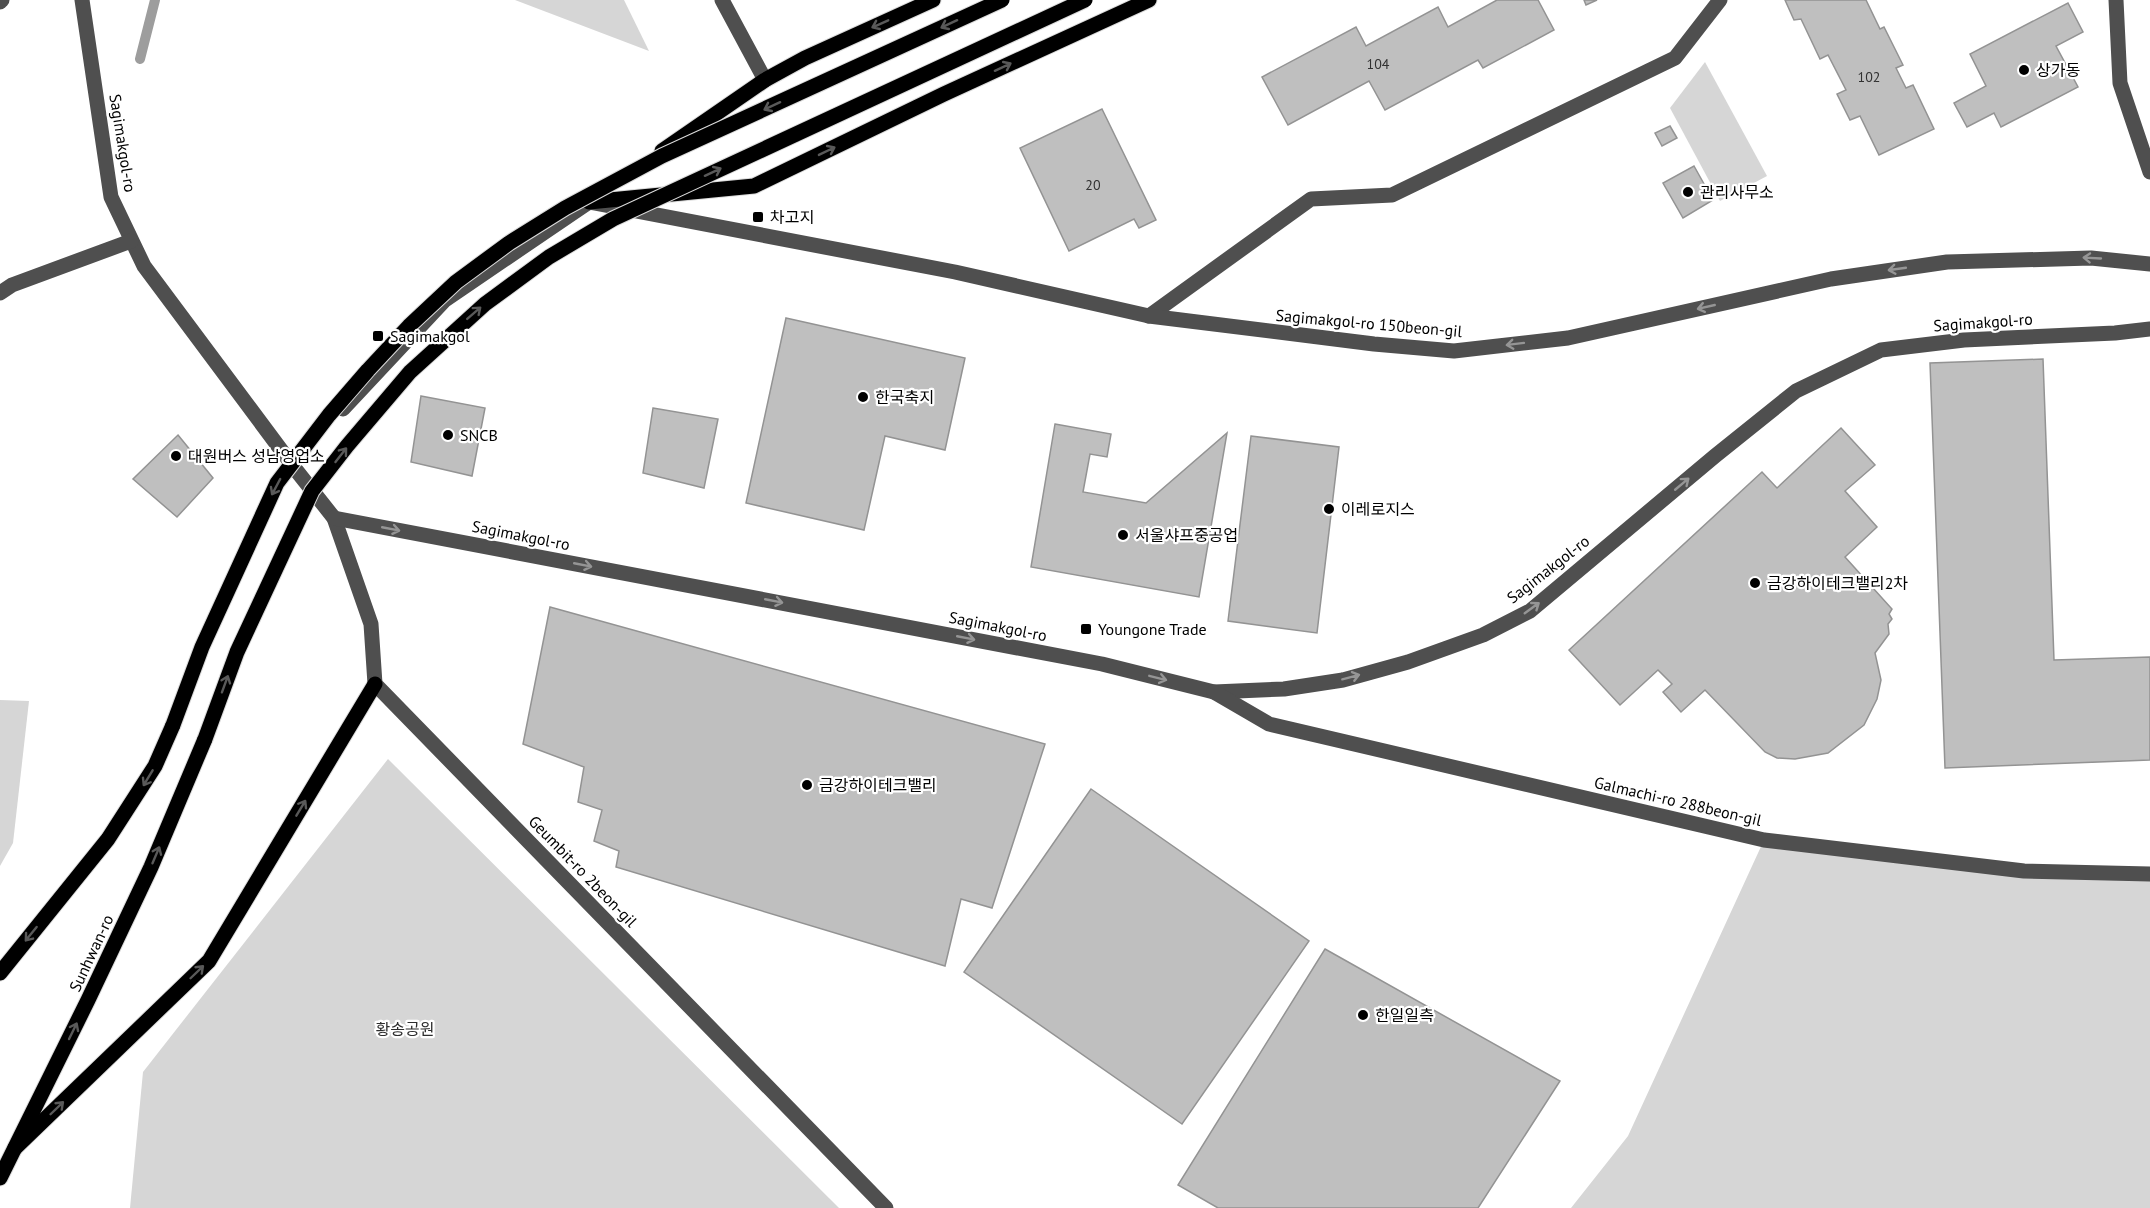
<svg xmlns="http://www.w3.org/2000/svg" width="2150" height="1208" font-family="'PT Sans','Noto Sans KR',sans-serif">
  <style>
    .green { fill: #d6d6d6 }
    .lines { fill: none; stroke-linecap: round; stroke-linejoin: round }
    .stream { stroke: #9d9d9d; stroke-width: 10 }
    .building { fill: #bfbfbf; stroke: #939393; stroke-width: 1.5 }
    .major-casing { stroke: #dbdbdb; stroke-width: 17 }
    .minor { stroke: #4f4f4f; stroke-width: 15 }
    .major { stroke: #000; stroke-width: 15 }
    .major-bridge-casing { stroke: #dbdbdb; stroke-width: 17; stroke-linecap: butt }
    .major-bridge { stroke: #000; stroke-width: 15 }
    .oneway { stroke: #595959 }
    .oneway2 { stroke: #959595 }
    .poi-dot { fill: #000; stroke: #fff; stroke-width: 2 }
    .labels { text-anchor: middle; stroke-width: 4.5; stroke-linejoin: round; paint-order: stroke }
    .number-label { font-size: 14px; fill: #303030 }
    .poi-label { font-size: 16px; fill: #000; stroke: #fff; text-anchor: start }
    .street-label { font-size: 16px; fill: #000; stroke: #fff }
    .park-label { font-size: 16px; fill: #2d2d2d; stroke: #fff }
  </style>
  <rect width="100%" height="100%" fill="#fff"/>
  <g class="green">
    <path d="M515,0H624L649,51Z"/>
    <path d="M1705,62L1767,176L1720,201L1670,108Z"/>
    <path d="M0,700L29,701L13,843L0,866Z"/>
    <path d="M388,759L839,1208H130L143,1072Z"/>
    <path d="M1764,840L2024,871L2150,874V1208H1571L1628,1136Z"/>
  </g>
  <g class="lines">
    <path class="stream" d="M140,59L155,0"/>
  </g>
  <g class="building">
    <path d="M1497,0H1538L1554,30L1483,68L1478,60L1385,110L1369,81L1288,125L1262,77L1356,27L1366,46L1438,7L1448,27Z"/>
    <path d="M1584,0H1597L1586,5Z"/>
    <path d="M1785,0H1866L1880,29L1884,27L1903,65L1896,68L1906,88L1913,85L1934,129L1879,155L1860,116L1850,120L1837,94L1846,90L1828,55L1820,59L1801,19L1794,20Z"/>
    <path d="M2068,3L2083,32L2056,46L2078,87L2001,127L1994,113L1967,127L1954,103L1986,86L1970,54Z"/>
    <path d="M1102,109L1156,220L1139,228L1134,219L1069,251L1020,148Z"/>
    <path d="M1670,126L1677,138L1662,146L1655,133Z"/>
    <path d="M1694,166L1713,200L1683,218L1663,183Z"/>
    <path d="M786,318L965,358L945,450L885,436L864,530L746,503Z"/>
    <path d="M2043,359L2054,660L2150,657V760L1945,768L1930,363Z"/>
    <path d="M421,396L485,408L472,476L411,462Z"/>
    <path d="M653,408L718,419L704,488L643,473Z"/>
    <path d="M1055,424L1111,434L1107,457L1090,454L1083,492L1146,503L1227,433L1199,597L1031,567Z"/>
    <path d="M1841,428L1875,465L1845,491L1877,527L1845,557L1892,609L1889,614L1892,619L1888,624L1889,634L1875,653L1881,680L1877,699L1864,725L1828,753L1795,759L1777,758L1765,752L1705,690L1681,712L1663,692L1672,684L1658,670L1620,705L1569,650L1762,472L1777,488Z"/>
    <path d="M178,435L213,478L177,517L133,479Z"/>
    <path d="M1251,436L1339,447L1317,633L1228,621Z"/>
    <path d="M550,607L1045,744L992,908L961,899L945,966L616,867L619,851L594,841L602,810L578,802L584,767L523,744Z"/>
    <path d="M1091,789L1309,941L1182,1124L964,972Z"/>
    <path d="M1325,949L1560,1081L1478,1208H1218L1178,1185Z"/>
  </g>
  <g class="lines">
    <defs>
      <g id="major">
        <path d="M662,151L765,80L805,58L933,0"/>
        <path d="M589,202L754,186L944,94L1149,0"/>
        <path d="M0,973L108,839L155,766L173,725"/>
        <path d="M15,1148L209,961L375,684"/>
        <path d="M0,1178L88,1000L151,867L205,739"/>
      </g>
    </defs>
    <use href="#major" class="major-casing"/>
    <g class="minor">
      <path d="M82,0L111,197L144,266L296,470L334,518L371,624L375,684L886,1208"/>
      <path d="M722,0L765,80"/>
      <path d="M2116,0L2120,83L2150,172"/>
      <path d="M0,2L2,0"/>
      <path d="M0,293L12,285L131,241"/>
      <path d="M1149,316L1311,199L1392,195L1675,58L1720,0"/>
      <path d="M343,409L445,300L589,202L955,272L1149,316L1374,344L1454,351L1568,338L1831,279L1947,262L2091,258L2150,264"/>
      <path d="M334,518L1102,664L1214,692L1284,689L1343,680L1408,662L1483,635L1530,611L1715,456L1796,391L1881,350L1964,340L2115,333L2150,329"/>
      <path d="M1214,692L1269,724L1764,840L2024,871L2150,874"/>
    </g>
    <use href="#major" class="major"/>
    <defs>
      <g id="major-bridge">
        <path d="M173,725L202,647L277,483L329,415L368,370L409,326L456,282L509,243L565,208L662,156L1002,0"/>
        <path d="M205,739L237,652L312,491L347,446L410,372L485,304L549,257L613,219L1085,0"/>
      </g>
    </defs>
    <use href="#major-bridge" class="major-bridge-casing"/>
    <use href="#major-bridge" class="major-bridge"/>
  </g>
  <defs><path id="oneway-shaft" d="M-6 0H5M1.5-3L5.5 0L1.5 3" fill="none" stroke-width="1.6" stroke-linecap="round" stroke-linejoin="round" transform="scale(1.5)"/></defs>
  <g class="oneway">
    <use href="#oneway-shaft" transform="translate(880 24) rotate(156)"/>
    <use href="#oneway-shaft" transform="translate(949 24) rotate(155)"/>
    <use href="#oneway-shaft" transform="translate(1003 67) rotate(-25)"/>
    <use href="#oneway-shaft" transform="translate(772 106) rotate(155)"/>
    <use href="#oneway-shaft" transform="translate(827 151) rotate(-26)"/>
    <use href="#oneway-shaft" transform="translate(713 172) rotate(-25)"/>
    <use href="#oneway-shaft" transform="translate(474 313) rotate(-41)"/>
    <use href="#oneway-shaft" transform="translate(341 455) rotate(-52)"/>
    <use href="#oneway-shaft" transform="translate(276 487) rotate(118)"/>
    <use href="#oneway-shaft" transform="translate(225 684) rotate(-70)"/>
    <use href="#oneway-shaft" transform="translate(148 778) rotate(121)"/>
    <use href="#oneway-shaft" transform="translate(301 808) rotate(-59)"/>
    <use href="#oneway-shaft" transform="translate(156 855) rotate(-67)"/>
    <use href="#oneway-shaft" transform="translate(31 934) rotate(129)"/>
    <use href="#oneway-shaft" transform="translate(197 972) rotate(-44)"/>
    <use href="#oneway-shaft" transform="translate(73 1031) rotate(-64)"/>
    <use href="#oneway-shaft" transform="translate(57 1108) rotate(-44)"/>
  </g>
  <g class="oneway2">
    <use href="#oneway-shaft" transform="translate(2092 258) rotate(-177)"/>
    <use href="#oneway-shaft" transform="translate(1897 269) rotate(172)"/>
    <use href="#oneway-shaft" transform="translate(1706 307) rotate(167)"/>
    <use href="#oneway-shaft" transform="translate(1515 344) rotate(173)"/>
    <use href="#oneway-shaft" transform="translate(1682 484) rotate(-40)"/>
    <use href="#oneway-shaft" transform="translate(391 529) rotate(11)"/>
    <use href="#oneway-shaft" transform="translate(583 565) rotate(11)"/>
    <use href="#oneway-shaft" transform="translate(774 601) rotate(11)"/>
    <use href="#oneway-shaft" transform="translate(1532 608) rotate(-36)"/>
    <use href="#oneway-shaft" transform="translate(966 638) rotate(11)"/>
    <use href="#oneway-shaft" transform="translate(1351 677) rotate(-15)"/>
    <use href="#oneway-shaft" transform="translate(1158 678) rotate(14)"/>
  </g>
  <g class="poi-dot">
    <circle cx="2024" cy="70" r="6"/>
    <circle cx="1688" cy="192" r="6"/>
    <rect x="752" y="211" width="12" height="12" rx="3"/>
    <rect x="372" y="330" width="12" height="12" rx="3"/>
    <circle cx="863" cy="397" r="6"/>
    <circle cx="448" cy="435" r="6"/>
    <circle cx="176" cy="456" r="6"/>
    <circle cx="1329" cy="509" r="6"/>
    <circle cx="1123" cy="535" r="6"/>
    <circle cx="1755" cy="583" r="6"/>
    <rect x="1080" y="623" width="12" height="12" rx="3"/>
    <circle cx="807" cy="785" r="6"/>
    <circle cx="1363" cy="1015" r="6"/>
  </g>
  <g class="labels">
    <g class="number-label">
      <text x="1378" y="69">104</text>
      <text x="1869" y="82">102</text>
      <text x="1093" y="190">20</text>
    </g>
    <g class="poi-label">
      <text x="2036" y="76">상가동</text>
      <text x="1700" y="198">관리사무소</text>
      <text x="770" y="223">차고지</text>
      <text x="390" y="342">Sagimakgol</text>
      <text x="875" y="403">한국축지</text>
      <text x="460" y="441">SNCB</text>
      <text x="188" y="462">대원버스 성남영업소</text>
      <text x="1341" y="515">이레로지스</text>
      <text x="1135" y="541">서울샤프중공업</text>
      <text x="1767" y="589">금강하이테크밸리2차</text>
      <text x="1098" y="635">Youngone Trade</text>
      <text x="819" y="791">금강하이테크밸리</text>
      <text x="1375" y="1021">한일일측</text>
    </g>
    <g class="street-label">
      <text transform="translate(123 143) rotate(81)" y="6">Sagimakgol-ro</text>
      <text transform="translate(1983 322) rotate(-4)" y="6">Sagimakgol-ro</text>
      <text transform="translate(1369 323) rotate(5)" y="6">Sagimakgol-ro 150beon-gil</text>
      <text transform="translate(521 535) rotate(11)" y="6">Sagimakgol-ro</text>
      <text transform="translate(1548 569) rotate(-38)" y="6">Sagimakgol-ro</text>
      <text transform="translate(998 626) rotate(11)" y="6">Sagimakgol-ro</text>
      <text transform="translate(1678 801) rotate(13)" y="6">Galmachi-ro 288beon-gil</text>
      <text transform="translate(583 871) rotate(46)" y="6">Geumbit-ro 2beon-gil</text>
      <text transform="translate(91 953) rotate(-65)" y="6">Sunhwan-ro</text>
    </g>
    <g class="park-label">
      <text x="405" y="1035">황송공원</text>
    </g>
  </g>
</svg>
